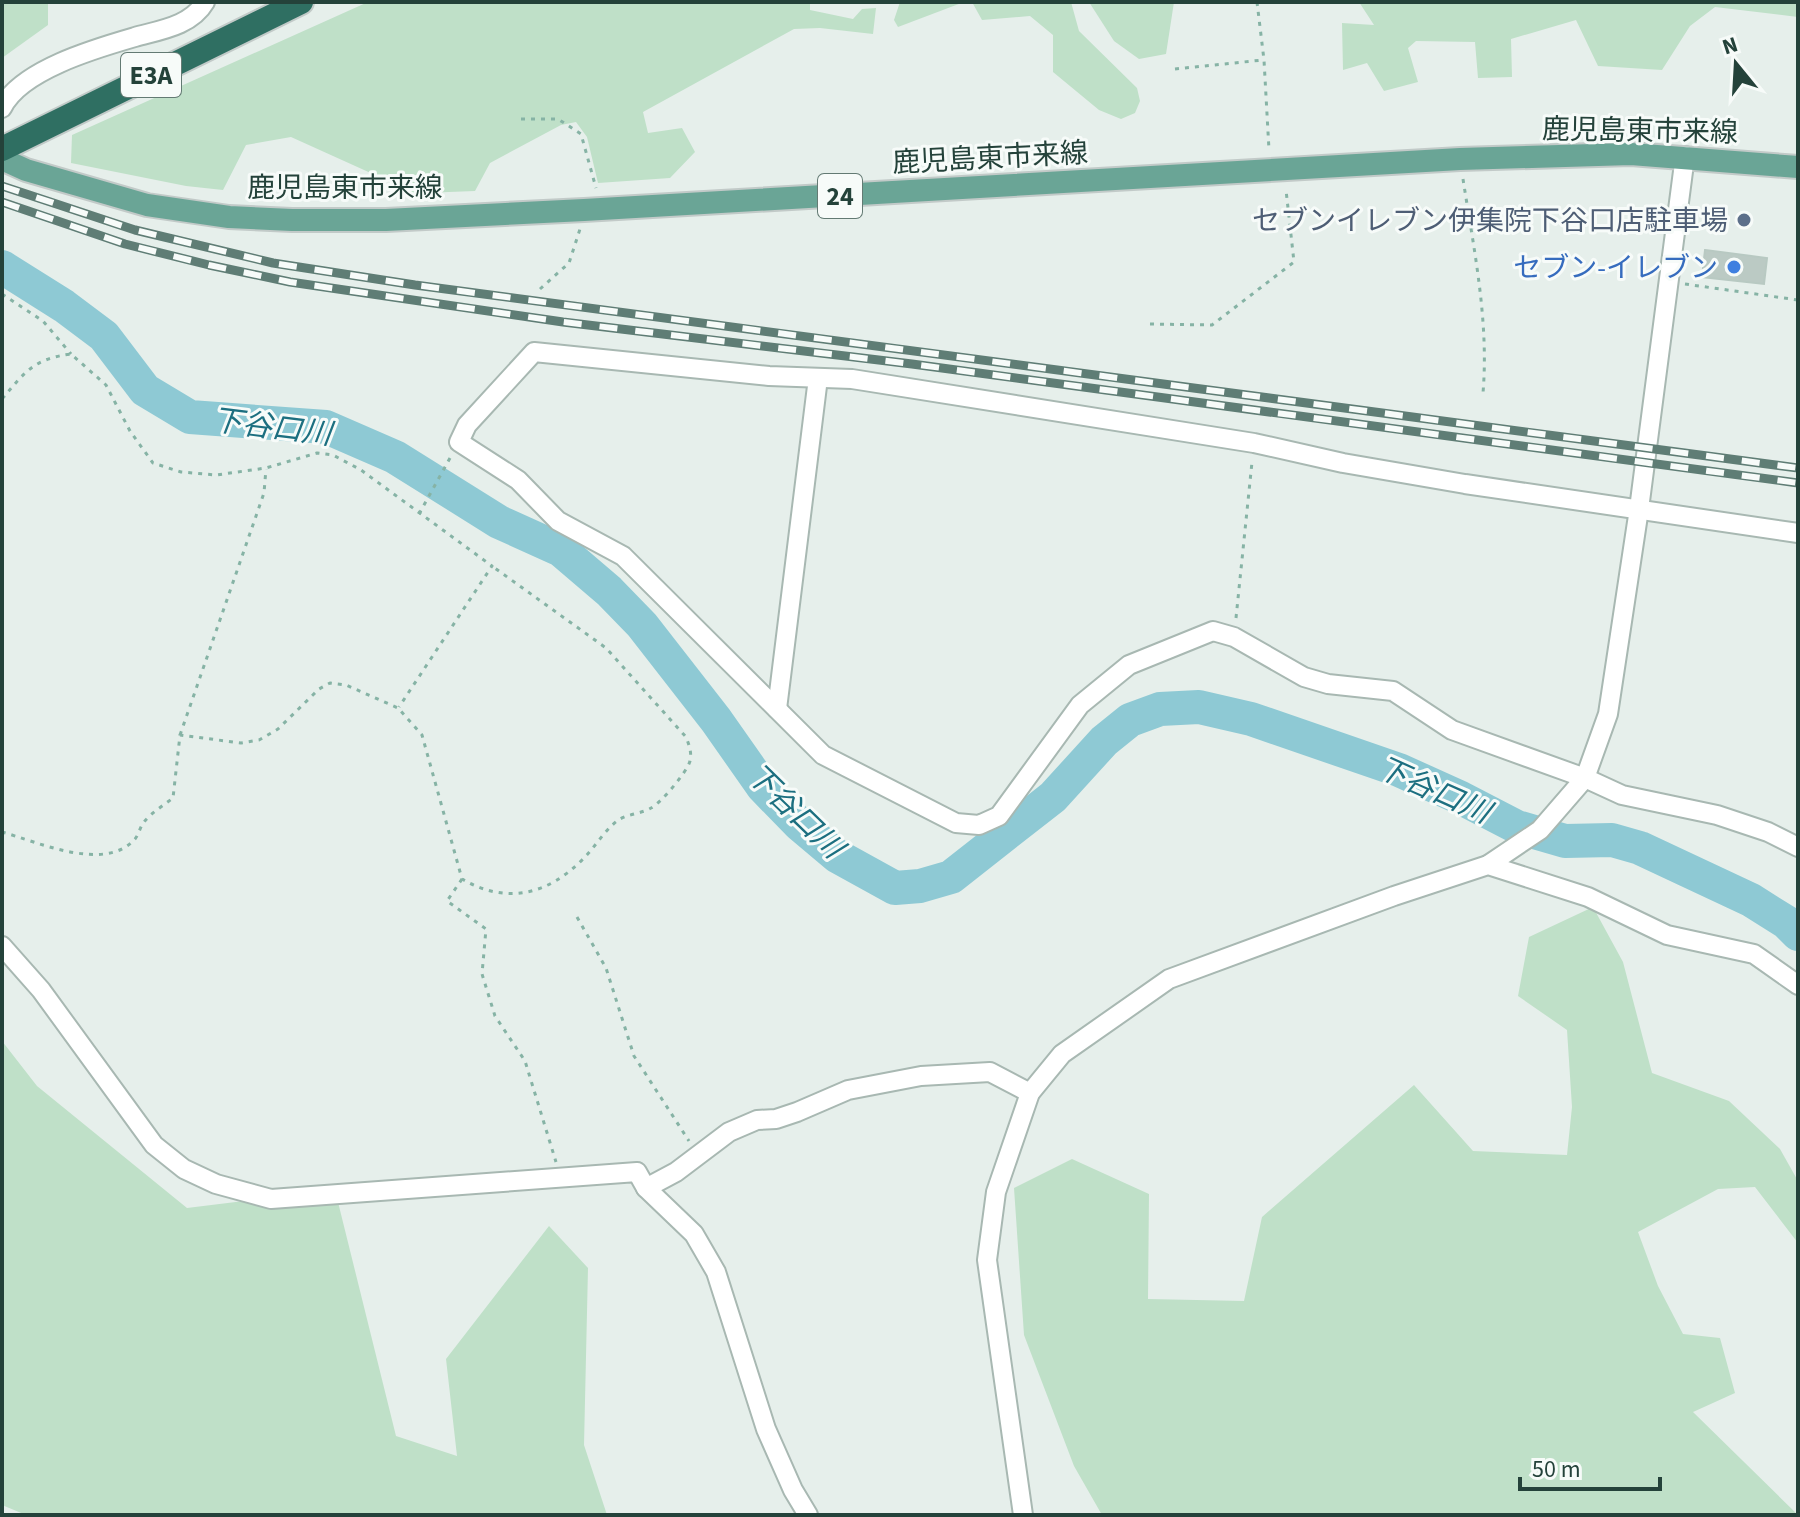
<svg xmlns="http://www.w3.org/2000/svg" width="1800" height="1517" font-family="'Source Sans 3','Noto Sans JP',sans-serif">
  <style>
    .green { fill: #bfe0c8 }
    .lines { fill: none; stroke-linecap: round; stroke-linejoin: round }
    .river { stroke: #8ec9d4; stroke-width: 34 }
    .building { fill: #bbcac4; stroke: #b8c9c2; stroke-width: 2 }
    .minor-casing { stroke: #a8b8b2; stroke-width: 22 }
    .major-casing { stroke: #c2cac8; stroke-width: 26 }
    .highway-casing { stroke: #c2cac8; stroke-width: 28 }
    .path { stroke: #86b3a5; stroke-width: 3; stroke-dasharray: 4 6; stroke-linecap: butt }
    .minor { stroke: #fff; stroke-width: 18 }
    .major { stroke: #6aa596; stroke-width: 22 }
    .highway { stroke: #2f6f62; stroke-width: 24 }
    .rail-casing { stroke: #5f7d75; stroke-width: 9 }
    .rail { stroke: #f7fbf9; stroke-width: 6; stroke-dasharray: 18; stroke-linecap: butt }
    .service-dot { fill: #5c6f8a; stroke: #f7fbf9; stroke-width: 3 }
    .shop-dot { fill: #3f7fe0; stroke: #f7fbf9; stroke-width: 3 }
    .labels { text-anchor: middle; stroke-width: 6; stroke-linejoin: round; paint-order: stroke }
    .shield { fill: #f7fbf9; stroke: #637a73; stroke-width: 2 }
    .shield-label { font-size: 26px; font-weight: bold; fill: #24423a }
    .street-label { font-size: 28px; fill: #24423a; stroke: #f7fbf9 }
    .service-label { font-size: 28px; fill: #4e5e75; stroke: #f7fbf9; text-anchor: end }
    .shop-label { font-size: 28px; fill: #366cbe; stroke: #f7fbf9; text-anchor: end }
    .water-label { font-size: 30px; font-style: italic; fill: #1c6f80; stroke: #f7fbf9 }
  </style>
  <rect width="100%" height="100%" fill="#e6efeb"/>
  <g class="green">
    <path d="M2,2H48V25L2,58Z"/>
    <path d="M368,2H810V10L853,19L862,9L876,8L873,34L820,28L794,29L643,112L648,133L682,128L695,152L670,178L598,183L587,137L576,122L561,125L490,163L475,191L397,194L395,184L291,137L246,145L223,190L186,186L71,163L72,135Z"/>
    <path d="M900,2H964L898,27L894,20Z"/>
    <path d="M972,2H1071L1079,31L1137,88L1140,101L1135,113L1121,119L1099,110L1053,72V35L1030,16L982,20Z"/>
    <path d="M1089,2H1174L1166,54L1139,59L1114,41Z"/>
    <path d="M1359,2H1798V17L1715,7L1690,26L1662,70L1598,66L1576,20L1511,39L1512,77L1478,78L1475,42L1416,41L1408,48L1418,82L1384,91L1367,63L1343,70L1342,23L1374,25Z"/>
    <path d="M1593,907L1623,962L1652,1073L1729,1101L1780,1149L1798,1181V1243L1755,1187L1718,1189L1638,1232L1658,1286L1683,1334L1720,1338L1735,1393L1693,1412L1798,1515H1102L1074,1466L1024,1335L1014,1188L1072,1159L1149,1194L1148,1299L1244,1301L1262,1217L1414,1085L1473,1151L1567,1155L1572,1107L1567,1030L1518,996L1529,937Z"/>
    <path d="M2,1041L37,1086L187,1208L335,1190L396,1436L457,1456L446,1359L549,1226L588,1268L584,1445L607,1515H26L2,1505Z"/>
  </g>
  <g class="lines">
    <path class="river" d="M2,267L64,306L104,336L145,390L190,417L326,427L395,457L499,522L561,550L609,591L642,625L716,720L763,787L799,824L837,856L895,888L920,886L951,877L1053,797L1104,741L1130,720L1160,709L1199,707L1251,719L1399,770L1461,798L1517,827L1565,841L1612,840L1640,848L1751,900L1786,922L1798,934"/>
  </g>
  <path class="building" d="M1705,250L1767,258L1764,284L1702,277Z"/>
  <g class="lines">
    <defs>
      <g id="minor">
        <path d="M2,108C20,70 97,48 135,37C160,30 191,26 205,2"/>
        <path d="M1798,533L1465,484L1343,463L1254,443L852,379L769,376L534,352L467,425L459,442L518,480L558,521L623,556L823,755L956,823L979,825L999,816L1080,705L1129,665L1213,631L1234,637L1304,677L1328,684L1393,691L1452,730L1585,778L1622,795L1717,815L1768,832L1798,847"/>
        <path d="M777,709L818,378"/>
        <path d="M1488,865L1540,830L1585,778L1608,714L1639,509L1685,156"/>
        <path d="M2,946L41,990L154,1145L184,1169L216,1184L271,1199L637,1172L646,1188L694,1234L716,1272L766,1429L793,1490L808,1515"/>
        <path d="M646,1188L676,1172L729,1132L757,1120L776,1119L797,1112L848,1090L921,1076L990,1072L1030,1093"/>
        <path d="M1023,1515L987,1260L996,1192L1030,1093L1062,1054L1169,979L1394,896L1488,865L1588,897L1667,935L1754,954L1798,985"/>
      </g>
      <path id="major" d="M2,159L26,170L147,205L229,217L292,220H386L584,210L1460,159L1631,154L1798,167"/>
      <path id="highway" d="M2,149L301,2"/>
    </defs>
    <use href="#minor" class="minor-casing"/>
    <use href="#major" class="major-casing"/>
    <use href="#highway" class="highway-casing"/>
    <g class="path">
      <path d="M1257,2L1264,60L1269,150"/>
      <path d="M1175,69L1263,60"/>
      <path d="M521,119H558L581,134L596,188"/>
      <path d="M1463,179C1474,250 1489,321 1483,393"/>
      <path d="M1685,284L1798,300"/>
      <path d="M540,289L569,263L580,229"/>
      <path d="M2,294L43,321L71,354"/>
      <path d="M1150,324L1212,325L1294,262L1286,190"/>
      <path d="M2,399C25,372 33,359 71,354L106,385L130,431L153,463L181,472L216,475L266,468L317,453L333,455L361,470L492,566L399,707"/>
      <path d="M419,514L450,458"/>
      <path d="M1236,618L1252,462"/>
      <path d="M180,735L264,493L266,469"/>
      <path d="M2,832C38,842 105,873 135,839C139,834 140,827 144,822C151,813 164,805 173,798L180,735L241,743L259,740L278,729L319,689L330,683L346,685L398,708L422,735L462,879C507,905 548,895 584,858C595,847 604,831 617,821C626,814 641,814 651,808C661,803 687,772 690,761C692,752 689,745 686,737L606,648L492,566"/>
      <path d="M462,879L447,901L486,929L482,974L495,1016L525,1061L556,1162"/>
      <path d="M577,917L606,968L634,1056L689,1141"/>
    </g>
    <use href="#minor" class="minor"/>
    <use href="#major" class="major"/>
    <use href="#highway" class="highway"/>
    <defs>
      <g id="rail">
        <path d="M2,186L135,230L273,263L415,285L1798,468"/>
        <path d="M2,202L125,244L209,265L290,282L563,322L912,364L1798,483"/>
      </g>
    </defs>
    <use href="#rail" class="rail-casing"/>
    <use href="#rail" class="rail"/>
  </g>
  <circle class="service-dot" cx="1744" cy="220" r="8"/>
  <circle class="shop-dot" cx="1734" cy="267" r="8"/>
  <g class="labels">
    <g class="shield">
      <rect x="121" y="53" width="60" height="44" rx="6"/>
      <rect x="818" y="174" width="44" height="44" rx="6"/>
    </g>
    <g class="shield-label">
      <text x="151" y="84">E3A</text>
      <text x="840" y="205">24</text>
    </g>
    <g class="street-label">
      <text transform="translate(1640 130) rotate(1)" y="10">鹿児島東市来線</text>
      <text transform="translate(990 157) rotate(-3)" y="10">鹿児島東市来線</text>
      <text x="345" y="197">鹿児島東市来線</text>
    </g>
    <g class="service-label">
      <text x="1728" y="230">セブンイレブン伊集院下谷口店駐車場</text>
    </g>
    <g class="shop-label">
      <text x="1718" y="277">セブン-イレブン</text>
    </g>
    <g class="water-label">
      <text transform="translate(272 427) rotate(7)" y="10">下谷口川</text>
      <text transform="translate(1434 790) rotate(24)" y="10">下谷口川</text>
      <text transform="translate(795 811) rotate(44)" y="10">下谷口川</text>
    </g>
  </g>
  <rect width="1800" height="1517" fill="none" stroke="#24423a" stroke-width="8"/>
  <g transform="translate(1736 64) rotate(342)" stroke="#f7fbf9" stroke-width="6" paint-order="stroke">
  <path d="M0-6L14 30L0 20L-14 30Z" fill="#24423a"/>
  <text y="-12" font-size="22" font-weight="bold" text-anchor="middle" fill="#24423a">N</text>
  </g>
  <path d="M1520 1477v12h140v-12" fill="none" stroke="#24423a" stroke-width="4"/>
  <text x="1532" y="1477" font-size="24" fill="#24423a" stroke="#f7fbf9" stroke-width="6" paint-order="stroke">50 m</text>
</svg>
